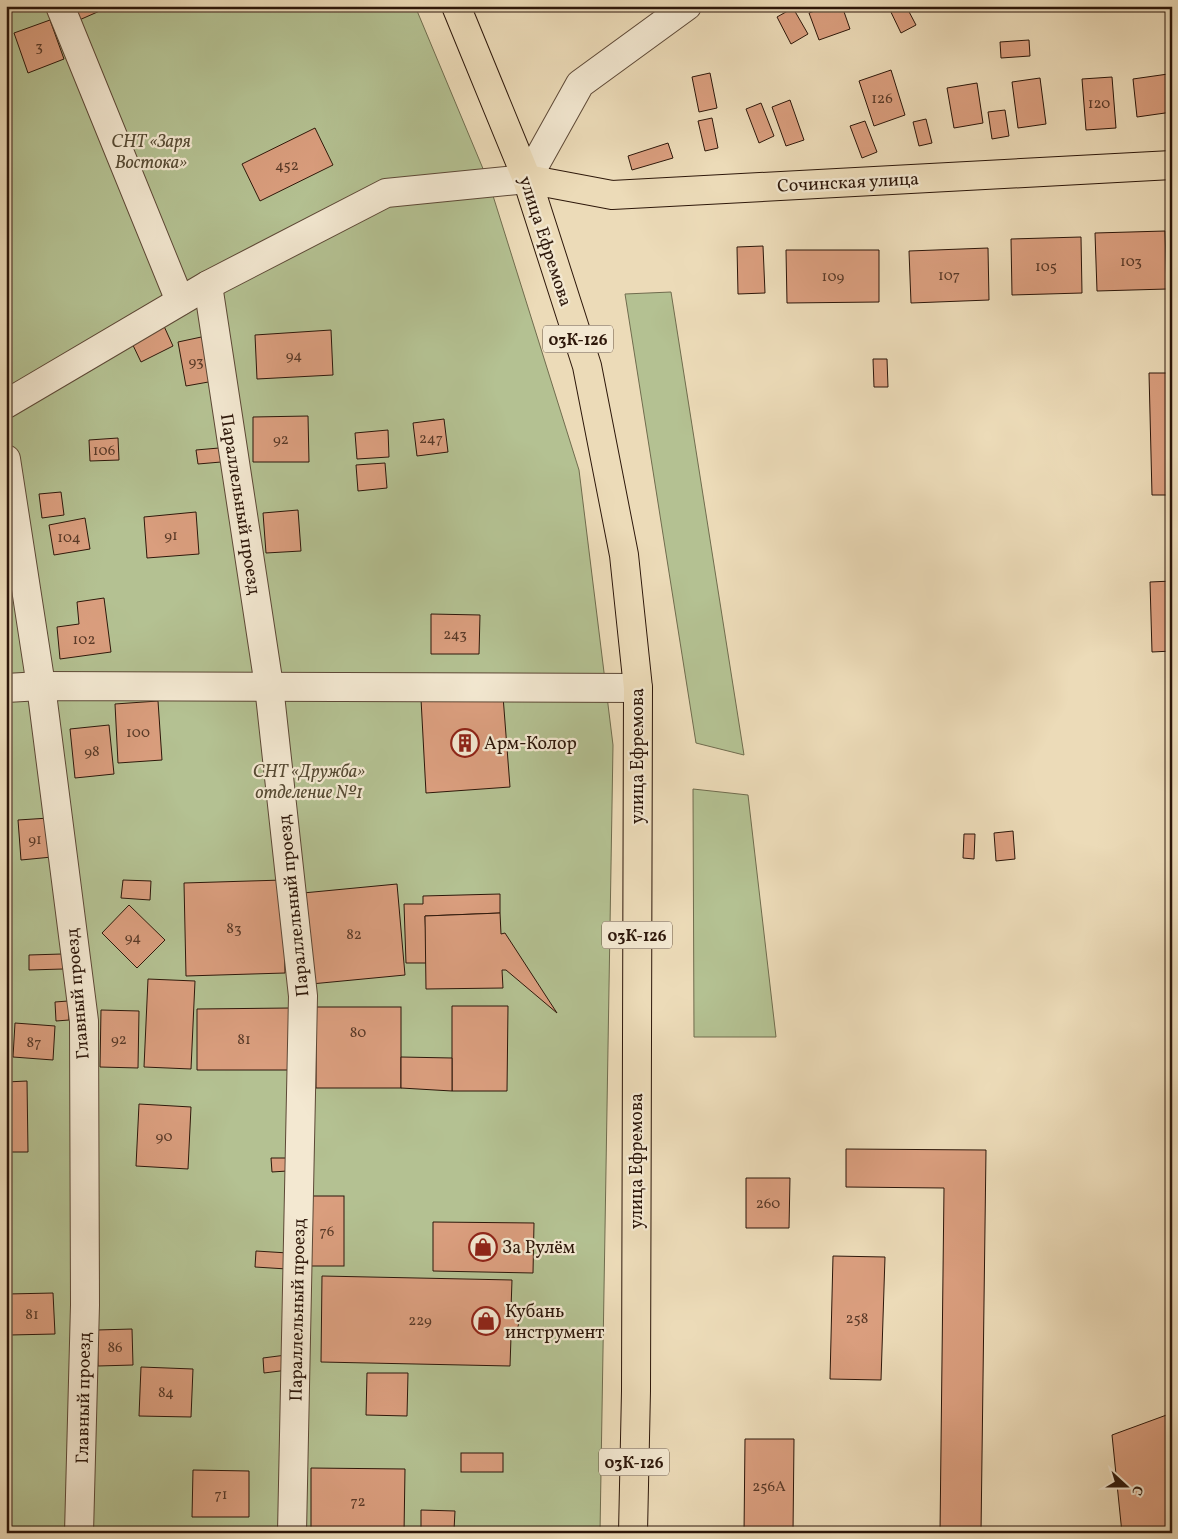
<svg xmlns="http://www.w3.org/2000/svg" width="1178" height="1539" font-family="Vollkorn,serif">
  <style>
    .green { fill: #b4c192; stroke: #706c4e }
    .building { fill: #da9e7e; stroke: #2d170a }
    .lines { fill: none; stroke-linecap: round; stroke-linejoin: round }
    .minor-casing { stroke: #5d4836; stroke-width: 30 }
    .major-casing { stroke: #2d170a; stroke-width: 30 }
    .minor { stroke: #f3e8d1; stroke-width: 28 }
    .major { stroke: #ecdbb8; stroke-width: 28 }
    .labels { text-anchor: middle; stroke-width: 4.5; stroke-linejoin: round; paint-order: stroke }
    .number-label { font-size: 15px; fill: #583927 }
    .shield { fill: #f3e8d1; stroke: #685646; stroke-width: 1 }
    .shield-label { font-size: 16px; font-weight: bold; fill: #2d170a }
    .park-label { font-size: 18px; font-style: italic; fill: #564a33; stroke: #f3e8d1 }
    .street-label { font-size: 18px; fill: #2d170a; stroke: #f3e8d1 }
    .poi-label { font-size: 18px; fill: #2d170a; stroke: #f3e8d1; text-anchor: start }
  </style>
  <rect width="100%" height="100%" fill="#ecdbb8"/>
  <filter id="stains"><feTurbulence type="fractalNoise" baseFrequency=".004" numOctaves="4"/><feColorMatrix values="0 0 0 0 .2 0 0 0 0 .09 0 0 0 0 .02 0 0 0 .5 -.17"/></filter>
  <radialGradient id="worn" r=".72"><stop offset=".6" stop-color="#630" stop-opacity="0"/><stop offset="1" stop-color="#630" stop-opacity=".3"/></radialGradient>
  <g class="green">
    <path d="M6,6H415L489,183L579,470L613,745L600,1533H6Z"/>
    <path d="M671,292L744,755L696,743L625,294Z"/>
    <path d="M693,789L748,795L776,1037H694Z"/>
  </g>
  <g class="building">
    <path d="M70,6H111L77,21Z"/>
    <path d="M829,6H842L850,29L819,40L809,13Z"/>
    <path d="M888,6H906L916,25L901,33Z"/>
    <path d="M1099,6H1121L1100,10Z"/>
    <path d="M793,8L808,34L791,44L777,17Z"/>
    <path d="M50,20L64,59L28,73L14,33Z"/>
    <path d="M1029,40L1030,56L1001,58L1000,42Z"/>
    <path d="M891,70L905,115L874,126L859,81Z"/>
    <path d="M710,73L717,108L699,112L692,77Z"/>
    <path d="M1168,74L1172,112L1137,117L1133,79Z"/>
    <path d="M1112,77L1116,128L1086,130L1082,79Z"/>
    <path d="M1040,78L1046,124L1018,128L1012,82Z"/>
    <path d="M977,83L983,123L954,128L947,88Z"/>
    <path d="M790,100L804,140L786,146L772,107Z"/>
    <path d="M761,103L774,136L759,143L746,109Z"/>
    <path d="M1005,110L1009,136L992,139L988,112Z"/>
    <path d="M712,118L718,148L705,151L698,121Z"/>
    <path d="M926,119L932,143L919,146L913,122Z"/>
    <path d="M865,121L877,152L862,158L850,126Z"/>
    <path d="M315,128L333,165L260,201L242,164Z"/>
    <path d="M668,143L673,158L632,170L628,156Z"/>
    <path d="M1165,231L1167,289L1097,291L1095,233Z"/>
    <path d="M1081,237L1082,293L1012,295L1011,239Z"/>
    <path d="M763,246L765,293L738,294L737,247Z"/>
    <path d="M988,248L989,300L911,303L909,251Z"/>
    <path d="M786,250H879V302L787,303Z"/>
    <path d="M163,324L173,346L141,362L130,339Z"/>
    <path d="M331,330L333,375L257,379L255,335Z"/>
    <path d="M206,336L214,381L186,386L178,342Z"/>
    <path d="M873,359H887L888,387H874Z"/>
    <path d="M1149,373H1172V495H1152Z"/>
    <path d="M308,416L309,462H253V417Z"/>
    <path d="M444,419L448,452L417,456L413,423Z"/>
    <path d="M388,430L389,457L357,459L355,433Z"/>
    <path d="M118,438L119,460L90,461L89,440Z"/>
    <path d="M219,448L221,462L198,464L196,450Z"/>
    <path d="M385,463L387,488L358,491L356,465Z"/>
    <path d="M61,492L64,515L42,518L39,494Z"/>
    <path d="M298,510L301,551L266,553L263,513Z"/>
    <path d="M196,512L199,554L147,558L144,517Z"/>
    <path d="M85,518L90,549L54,555L49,525Z"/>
    <path d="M1172,581V651L1152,652L1150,582Z"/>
    <path d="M104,598L111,652L60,659L57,627L79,624L77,602Z"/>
    <path d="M431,614L480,615L479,654H431Z"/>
    <path d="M503,696L510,787L426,793L421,699Z"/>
    <path d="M158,701L162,760L118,763L115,704Z"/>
    <path d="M109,725L114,774L75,778L70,729Z"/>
    <path d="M49,818L52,857L21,860L18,820Z"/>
    <path d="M1013,831L1015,859L996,861L994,833Z"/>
    <path d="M964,834H975L974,859L963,858Z"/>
    <path d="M123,880L151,881L150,900L121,898Z"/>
    <path d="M283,880L285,973L186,976L184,883Z"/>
    <path d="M397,884L405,975L311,984L303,893Z"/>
    <path d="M500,894V913L425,916L427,963H406L404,904H423V896Z"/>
    <path d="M129,905L165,940L137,968L102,933Z"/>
    <path d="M500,913L501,934L505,933L557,1013L506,970H502L503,988L426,989L425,916Z"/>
    <path d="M62,954L63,969L29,970V955Z"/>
    <path d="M148,979L195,981L191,1069L144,1067Z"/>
    <path d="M68,1001L69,1020L56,1021L55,1002Z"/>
    <path d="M452,1006H508L507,1091H452Z"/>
    <rect x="316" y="1007" width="85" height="81"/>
    <path d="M291,1008V1070H197V1009Z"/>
    <path d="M101,1010L139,1011L138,1068L100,1067Z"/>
    <path d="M15,1023L55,1026L53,1060L13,1057Z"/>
    <path d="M401,1057L452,1058V1091L401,1088Z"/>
    <path d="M27,1081L28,1152H6V1082Z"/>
    <path d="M139,1104L191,1107L188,1169L136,1166Z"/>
    <path d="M846,1149L986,1150L981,1533H940L944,1188L846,1187Z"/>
    <path d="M271,1158H287V1171L272,1172Z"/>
    <path d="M746,1178H790L789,1228H746Z"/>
    <rect x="310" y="1196" width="34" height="70"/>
    <path d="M433,1222L534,1223L533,1273L433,1271Z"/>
    <path d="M256,1251L288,1253L287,1269L255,1267Z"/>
    <path d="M833,1256L885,1257L881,1380L830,1379Z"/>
    <path d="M322,1276L512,1280L511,1309L517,1314L519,1322L517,1331L511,1337L510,1366L321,1362Z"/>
    <path d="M53,1293L55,1334L10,1335L8,1294Z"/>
    <path d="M132,1329L133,1365L98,1366L97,1330Z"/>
    <path d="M286,1355L288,1370L264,1373L263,1358Z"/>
    <path d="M141,1367L193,1369L191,1417L139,1416Z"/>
    <path d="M367,1373H408L407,1416L366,1415Z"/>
    <path d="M1172,1413V1533H1122L1112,1435Z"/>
    <path d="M745,1439H794L793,1533H744Z"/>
    <rect x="461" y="1453" width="42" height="19"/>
    <path d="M311,1468L405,1469L404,1533H311Z"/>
    <path d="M193,1470L249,1471V1517H192Z"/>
    <path d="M421,1510L455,1511L454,1530L505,1531V1533H421Z"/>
  </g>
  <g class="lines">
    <defs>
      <g id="minor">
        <path d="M60,6L180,301"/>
        <path d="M208,285L269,686L303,996L292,1533"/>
        <path d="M6,404L208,285L386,193L527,179L580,84L687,6"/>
        <path d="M6,459L41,686L84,1021L85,1305L79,1533"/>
        <path d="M6,688L41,686L638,688"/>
      </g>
      <g id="major">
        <path d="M456,6L527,179L587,366L624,555L638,688L636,1391L633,1533"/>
        <path d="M527,179L612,195L1172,165"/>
      </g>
    </defs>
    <use href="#minor" class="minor-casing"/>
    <use href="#major" class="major-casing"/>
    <use href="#minor" class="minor"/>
    <use href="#major" class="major"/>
  </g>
  <defs>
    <symbol id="building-ring" viewBox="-11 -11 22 22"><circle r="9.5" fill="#f3e8d1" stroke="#8f2418" stroke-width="1.5"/><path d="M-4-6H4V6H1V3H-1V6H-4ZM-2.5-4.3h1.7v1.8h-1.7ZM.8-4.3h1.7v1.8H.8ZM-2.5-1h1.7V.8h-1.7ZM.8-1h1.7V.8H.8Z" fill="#8f2418"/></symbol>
    <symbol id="shop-ring" viewBox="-11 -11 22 22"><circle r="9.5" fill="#f3e8d1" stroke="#8f2418" stroke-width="1.5"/><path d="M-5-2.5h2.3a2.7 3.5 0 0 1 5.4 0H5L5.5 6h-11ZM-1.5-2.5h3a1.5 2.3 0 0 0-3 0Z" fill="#8f2418"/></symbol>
  </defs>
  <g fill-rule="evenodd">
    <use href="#building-ring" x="449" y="727" width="32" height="32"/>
    <use href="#shop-ring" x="467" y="1231" width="32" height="32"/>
    <use href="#shop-ring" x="470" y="1305" width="32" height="32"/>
  </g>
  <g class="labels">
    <g class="number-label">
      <text x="39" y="51">3</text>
      <text x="882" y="103">126</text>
      <text x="1099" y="108">120</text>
      <text x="287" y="170">452</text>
      <text x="1131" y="266">103</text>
      <text x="1046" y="271">105</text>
      <text x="949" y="280">107</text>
      <text x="833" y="281">109</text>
      <text x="294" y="360">94</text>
      <text x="196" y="366">93</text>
      <text x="431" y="443">247</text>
      <text x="281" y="444">92</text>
      <text x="104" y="455">106</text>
      <text x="171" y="540">91</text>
      <text x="69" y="542">104</text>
      <text x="455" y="639">243</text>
      <text x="84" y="644">102</text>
      <text x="138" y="737">100</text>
      <text x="92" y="756">98</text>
      <text x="35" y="844">91</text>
      <text x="234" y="933">83</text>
      <text x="354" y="939">82</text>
      <text x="133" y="942">94</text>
      <text x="358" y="1037">80</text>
      <text x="119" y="1044">92</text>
      <text x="244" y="1044">81</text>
      <text x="34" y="1047">87</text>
      <text x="164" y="1141">90</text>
      <text x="768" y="1208">260</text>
      <text x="327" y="1236">76</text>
      <text x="32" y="1319">81</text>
      <text x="857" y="1323">258</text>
      <text x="420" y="1325">229</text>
      <text x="115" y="1352">86</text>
      <text x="166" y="1397">84</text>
      <text x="769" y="1491">256А</text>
      <text x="221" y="1499">71</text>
      <text x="358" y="1506">72</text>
    </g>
    <g class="shield">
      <rect x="543" y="325.5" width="70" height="27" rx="4"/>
      <rect x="602" y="921.5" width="70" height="27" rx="4"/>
      <rect x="599" y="1448.5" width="70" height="27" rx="4"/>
    </g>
    <g class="shield-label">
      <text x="578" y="345">03К-126</text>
      <text x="637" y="941">03К-126</text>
      <text x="634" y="1468">03К-126</text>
    </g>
    <g class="park-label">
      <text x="151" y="147">СНТ «Заря<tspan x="151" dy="21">Востока»</tspan></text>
      <text x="309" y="777">СНТ «Дружба»<tspan x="309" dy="21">отделение №1</tspan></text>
    </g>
    <g class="street-label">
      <text transform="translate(848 182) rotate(-3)" y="6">Сочинская улица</text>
      <text transform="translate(546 241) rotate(72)" y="6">улица Ефремова</text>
      <text transform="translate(241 504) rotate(81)" y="6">Параллельный проезд</text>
      <text transform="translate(637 756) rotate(-90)" y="6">улица Ефремова</text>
      <text transform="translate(293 906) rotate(-96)" y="6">Параллельный проезд</text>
      <text transform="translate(77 994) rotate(-95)" y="6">Главный проезд</text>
      <text transform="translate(636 1161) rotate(-90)" y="6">улица Ефремова</text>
      <text transform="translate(297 1310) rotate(-89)" y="6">Параллельный проезд</text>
      <text transform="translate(83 1398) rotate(-89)" y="6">Главный проезд</text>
    </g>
    <g class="poi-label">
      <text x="484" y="749">Арм-Колор</text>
      <text x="502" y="1253">За Рулём</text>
      <text x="505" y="1317">Кубань<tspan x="505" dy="21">инструмент</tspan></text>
    </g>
  </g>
  <rect width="1178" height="1539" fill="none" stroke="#ecdbb8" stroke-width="25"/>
  <rect x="8" y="8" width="1163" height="1524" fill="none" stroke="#2d170a" stroke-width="2.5"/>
  <rect x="12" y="12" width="1153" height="1514" fill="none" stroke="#2d170a"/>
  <g transform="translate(1126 1486) rotate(111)" stroke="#f3e8d1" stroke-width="4" paint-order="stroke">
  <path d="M0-4L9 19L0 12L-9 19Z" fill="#2d170a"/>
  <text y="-8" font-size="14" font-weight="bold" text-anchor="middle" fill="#2d170a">С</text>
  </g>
  <rect width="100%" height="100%" filter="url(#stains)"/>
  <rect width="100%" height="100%" fill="url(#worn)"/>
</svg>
